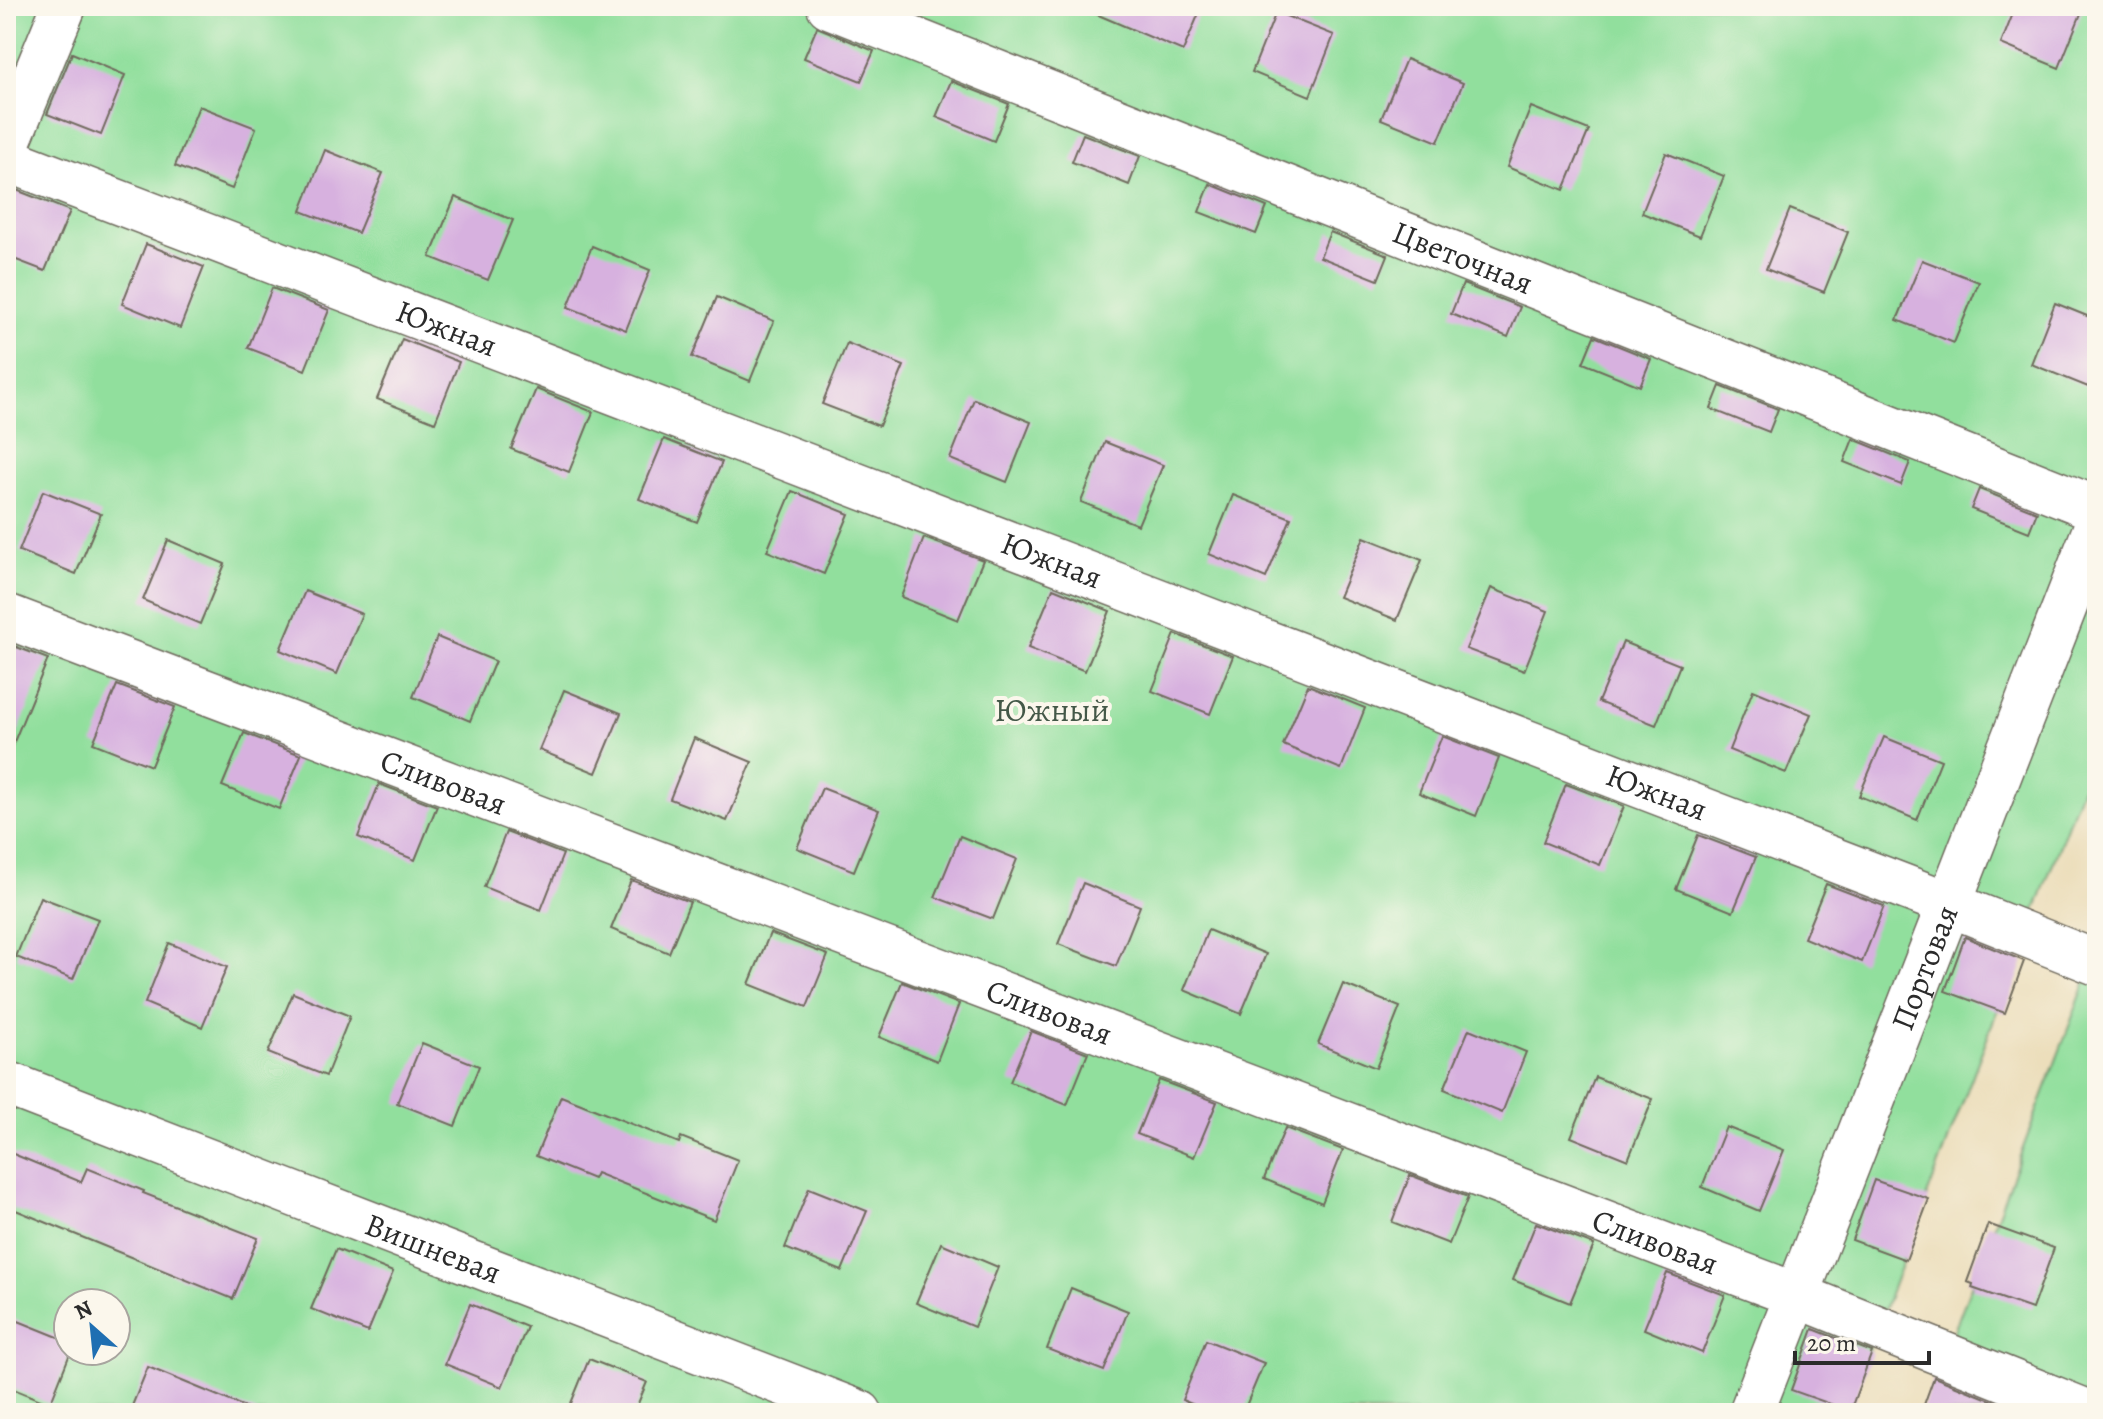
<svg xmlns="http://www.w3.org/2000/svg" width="2103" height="1419" font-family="Alegreya,serif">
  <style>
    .green { fill: #91df9d; stroke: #5e8564; stroke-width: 2; fill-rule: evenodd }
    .building { fill: #d7b1df }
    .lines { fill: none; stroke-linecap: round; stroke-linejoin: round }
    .street-casing { stroke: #6f6a5d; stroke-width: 47 }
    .street { stroke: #fff; stroke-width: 44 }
    .labels { text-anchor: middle; stroke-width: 8; stroke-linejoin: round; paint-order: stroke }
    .street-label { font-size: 32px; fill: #2b2b2b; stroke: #fbf7ec }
    .park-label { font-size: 32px; fill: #445848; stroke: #fbf7ec }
  </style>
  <rect width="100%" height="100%" fill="#fbf7ec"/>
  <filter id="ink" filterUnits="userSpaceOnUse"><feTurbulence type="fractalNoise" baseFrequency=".0125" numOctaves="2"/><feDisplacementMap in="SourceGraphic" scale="16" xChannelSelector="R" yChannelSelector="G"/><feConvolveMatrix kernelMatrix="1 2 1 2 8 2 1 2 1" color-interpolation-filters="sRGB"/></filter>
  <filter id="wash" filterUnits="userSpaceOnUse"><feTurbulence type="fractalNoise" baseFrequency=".006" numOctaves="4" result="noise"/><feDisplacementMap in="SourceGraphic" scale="32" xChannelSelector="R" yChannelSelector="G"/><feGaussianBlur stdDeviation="1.8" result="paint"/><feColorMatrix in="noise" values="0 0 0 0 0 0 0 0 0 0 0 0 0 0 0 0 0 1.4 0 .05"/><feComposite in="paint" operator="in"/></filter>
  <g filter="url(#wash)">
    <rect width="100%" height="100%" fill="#ecdebb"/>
    <g class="green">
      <path d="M6,6H2097V747L1845,1413H6ZM68,1303H116V1351H68Z"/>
      <path d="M2097,952V1413H1923Z"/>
    </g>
    <g id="blocks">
      <g class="building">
        <path d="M1077,6H1202L1183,51Z"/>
        <path d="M2016,6H2084L2059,68L2001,44Z"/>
        <path d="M1276,12L1334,35L1310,96L1252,72Z"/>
        <path d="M817,27L874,51L861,81L804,58Z"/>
        <path d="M72,53L125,75L101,135L47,114Z"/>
        <path d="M1406,59L1463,83L1438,142L1381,119Z"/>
        <path d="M951,81L1009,104L994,141L936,117Z"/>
        <path d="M199,106L256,128L232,189L175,166Z"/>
        <path d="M1531,107L1589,130L1564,190L1507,167Z"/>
        <path d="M1083,134L1140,156L1129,185L1072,162Z"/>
        <path d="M325,150L383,173L358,233L301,211Z"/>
        <path d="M1666,153L1724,176L1700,236L1642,213Z"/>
        <path d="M1210,184L1267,207L1256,234L1199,212Z"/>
        <path d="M6,186L70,211L45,271L6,256Z"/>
        <path d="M455,197L513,220L488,280L430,257Z"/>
        <path d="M1790,209L1848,232L1824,292L1766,269Z"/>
        <path d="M1330,232L1388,255L1378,280L1320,257Z"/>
        <path d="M146,244L204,267L180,328L122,304Z"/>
        <path d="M592,246L650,270L626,330L568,307Z"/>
        <path d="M1922,260L1979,282L1954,343L1897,320Z"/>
        <path d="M1463,284L1520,307L1508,337L1451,314Z"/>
        <path d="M272,288L329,310L305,370L248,348Z"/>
        <path d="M717,297L774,321L750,381L692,357Z"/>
        <path d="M2055,303L2097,320V365L2088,387L2031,364Z"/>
        <path d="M1594,336L1651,359L1640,386L1583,363Z"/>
        <path d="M402,339L459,362L435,422L377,399Z"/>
        <path d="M847,343L904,366L879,426L822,404Z"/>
        <path d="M1720,386L1778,409L1769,432L1711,409Z"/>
        <path d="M536,389L593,412L569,472L511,449Z"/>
        <path d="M974,399L1031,422L1007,482L950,459Z"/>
        <path d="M664,439L722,462L697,522L639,499Z"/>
        <path d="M1853,439L1910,462L1901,485L1844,462Z"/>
        <path d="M1105,442L1163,465L1138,525L1081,502Z"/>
        <path d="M1979,489L2037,512L2029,532L1971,509Z"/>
        <path d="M43,491L101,514L76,574L19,551Z"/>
        <path d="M792,491L849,514L824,574L767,551Z"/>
        <path d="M1233,495L1291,518L1266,578L1209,554Z"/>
        <path d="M1364,537L1422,560L1397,620L1339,597Z"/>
        <path d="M924,538L983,560L958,620L901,597Z"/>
        <path d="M168,540L225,564L200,624L143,600Z"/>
        <path d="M1053,588L1110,611L1085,671L1028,648Z"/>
        <path d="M1491,588L1548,611L1524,671L1466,649Z"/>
        <path d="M305,591L362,614L337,674L280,650Z"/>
        <path d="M1175,634L1233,656L1210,714L1152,691Z"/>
        <path d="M437,637L495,661L470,721L413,697Z"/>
        <path d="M1623,642L1680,665L1656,725L1598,702Z"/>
        <path d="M6,643L48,659L7,759H6Z"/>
        <path d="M117,685L175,707L151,766L93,743Z"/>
        <path d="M1308,685L1365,708L1341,769L1283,745Z"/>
        <path d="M564,690L621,713L596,773L539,750Z"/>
        <path d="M1753,690L1811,714L1786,773L1729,750Z"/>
        <path d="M244,733L301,755L279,809L222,786Z"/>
        <path d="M1442,736L1499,758L1476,816L1419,793Z"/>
        <path d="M1884,737L1941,760L1917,820L1859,796Z"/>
        <path d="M694,738L752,762L727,821L670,799Z"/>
        <path d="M379,784L437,806L415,860L358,837Z"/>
        <path d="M1566,784L1624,806L1600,865L1543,842Z"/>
        <path d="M822,788L879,810L854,871L797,848Z"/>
        <path d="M506,832L563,854L541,910L484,887Z"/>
        <path d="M1698,835L1756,857L1733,912L1676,889Z"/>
        <path d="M960,836L1017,859L993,919L935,897Z"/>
        <path d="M631,880L690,902L669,953L611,929Z"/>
        <path d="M1083,883L1140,906L1116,966L1058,944Z"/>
        <path d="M1826,884L1884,906L1862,962L1804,938Z"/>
        <path d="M40,897L98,919L73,979L16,957Z"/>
        <path d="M1208,930L1266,954L1241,1014L1184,990Z"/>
        <path d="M770,933L828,955L807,1007L749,984Z"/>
        <path d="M1965,937L2024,961L2005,1013L1945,991Z"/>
        <path d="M169,943L227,967L202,1027L145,1003Z"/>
        <path d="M902,982L959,1004L937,1061L879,1037Z"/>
        <path d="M1343,984L1400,1007L1376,1068L1318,1044Z"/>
        <path d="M293,993L350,1016L326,1076L268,1053Z"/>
        <path d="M1469,1029L1526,1052L1502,1113L1444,1089Z"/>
        <path d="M1031,1031L1088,1053L1067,1105L1010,1082Z"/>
        <path d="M422,1043L479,1066L455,1126L397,1103Z"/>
        <path d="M1595,1077L1653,1099L1628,1160L1571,1137Z"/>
        <path d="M1159,1080L1217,1102L1194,1157L1137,1134Z"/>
        <path d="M561,1096L679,1143L681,1137L738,1160L714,1220L596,1173L593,1179L536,1156Z"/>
        <path d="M1726,1127L1784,1150L1759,1211L1702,1187Z"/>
        <path d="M1285,1128L1343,1150L1322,1203L1264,1179Z"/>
        <path d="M6,1151L81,1182L87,1168L144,1191L143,1193L258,1238L233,1299L6,1206Z"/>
        <path d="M1410,1175L1468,1197L1449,1244L1392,1222Z"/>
        <path d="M1874,1180L1929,1199L1906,1260L1852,1240Z"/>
        <path d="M809,1188L867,1211L842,1271L785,1248Z"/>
        <path d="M1536,1223L1594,1245L1570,1303L1513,1280Z"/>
        <path d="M1988,1224L2054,1248L2032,1309L1972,1288L1973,1284L1967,1282Z"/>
        <path d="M941,1243L998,1267L974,1327L916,1303Z"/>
        <path d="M336,1249L393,1272L368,1332L311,1309Z"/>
        <path d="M1667,1273L1725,1295L1702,1353L1644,1329Z"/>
        <path d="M1071,1288L1128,1311L1104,1371L1047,1349Z"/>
        <path d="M470,1304L527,1327L502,1387L445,1364Z"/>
        <path d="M6,1316L68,1341V1351H71L50,1404L6,1386Z"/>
        <path d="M1813,1329L1872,1352L1850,1411L1791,1390Z"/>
        <path d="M1206,1340L1264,1363L1243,1413H1214L1182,1400Z"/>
        <path d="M589,1359L647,1382L634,1413H567Z"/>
        <path d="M148,1367L257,1412V1413H129Z"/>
        <path d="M1934,1377L2023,1413H1921Z"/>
      </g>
    </g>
  </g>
  <g filter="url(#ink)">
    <use href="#blocks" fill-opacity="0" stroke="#6f6a5d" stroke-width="2"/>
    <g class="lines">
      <defs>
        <g id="street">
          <path id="s1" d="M829,6L2097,509"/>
          <path d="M6,147L64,6"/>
          <path id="s2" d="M6,159L1949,904L2097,963"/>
          <path id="s3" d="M6,616L1796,1295L2090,1413"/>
          <path id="s4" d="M6,1083L860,1413"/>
          <path id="s5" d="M1751,1413L2097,524"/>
        </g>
      </defs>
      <use href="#street" class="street-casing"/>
      <use href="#street" class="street"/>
    </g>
  </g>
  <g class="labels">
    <g class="street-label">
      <text dy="11" stroke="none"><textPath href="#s1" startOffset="682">Цветочная</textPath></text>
      <text dy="11" stroke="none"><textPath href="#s2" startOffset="472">Южная</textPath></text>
      <text dy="11" stroke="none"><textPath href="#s2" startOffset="1120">Южная</textPath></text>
      <text dy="11" stroke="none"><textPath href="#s3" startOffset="468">Сливовая</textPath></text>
      <text dy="11" stroke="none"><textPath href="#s2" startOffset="1768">Южная</textPath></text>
      <text dy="11" stroke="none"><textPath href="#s5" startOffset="478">Портовая</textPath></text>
      <text dy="11" stroke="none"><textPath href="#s3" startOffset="1116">Сливовая</textPath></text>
      <text dy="11" stroke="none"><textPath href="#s3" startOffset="1764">Сливовая</textPath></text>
      <text dy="11" stroke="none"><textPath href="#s4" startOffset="458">Вишневая</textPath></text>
    </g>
    <g class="park-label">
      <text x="1052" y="721">Южный</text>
    </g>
  </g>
  <rect width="2103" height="1419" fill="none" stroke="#fbf7ec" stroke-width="32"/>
  <g transform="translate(92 1327) rotate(333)"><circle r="38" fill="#fbf7ec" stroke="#a8a59f" stroke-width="2"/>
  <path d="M0-6L14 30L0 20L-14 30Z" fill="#1f6fb2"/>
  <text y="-12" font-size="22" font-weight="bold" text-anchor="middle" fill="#2b2b2b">N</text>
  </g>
  <path d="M1795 1351v12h134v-12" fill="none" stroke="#2b2b2b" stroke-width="4"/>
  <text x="1807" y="1351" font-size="24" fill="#2b2b2b" stroke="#fbf7ec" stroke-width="6" paint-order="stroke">20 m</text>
</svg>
